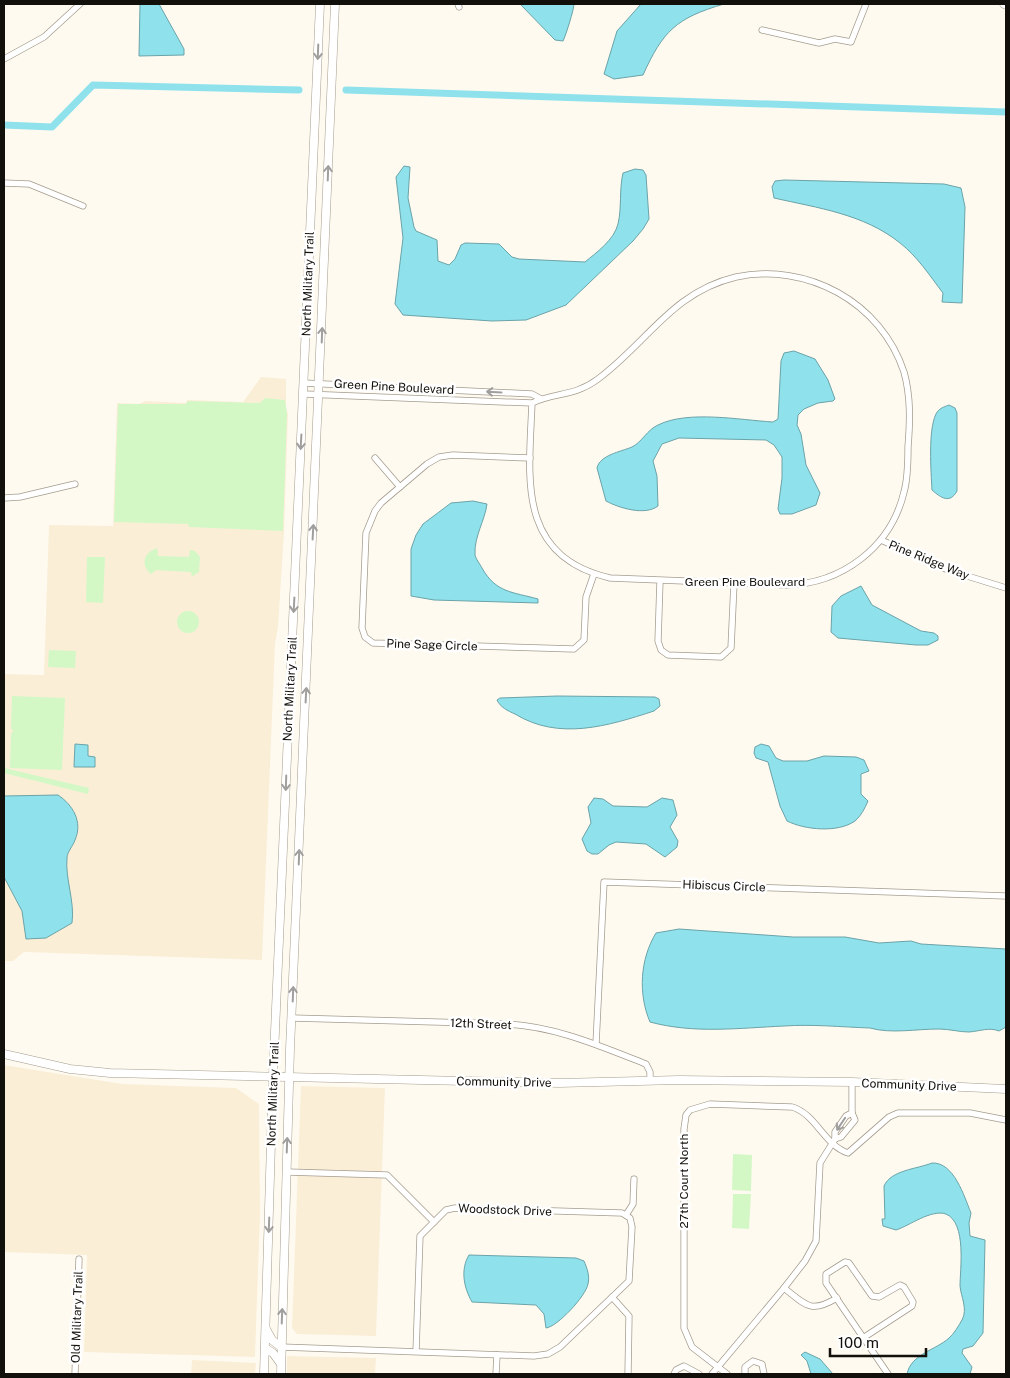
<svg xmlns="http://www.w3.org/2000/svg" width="1010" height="1378" font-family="'Public Sans',sans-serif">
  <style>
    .built { fill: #faeed7 }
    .green { fill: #d3f8c6 }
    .water { fill: #8fe2ec; stroke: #6aa3a8 }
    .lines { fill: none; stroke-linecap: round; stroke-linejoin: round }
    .canal { stroke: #8fe2ec; stroke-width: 7 }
    .street-casing { stroke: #a49c8e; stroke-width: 7 }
    .secondary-casing { stroke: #a49c8e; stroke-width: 9 }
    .street { stroke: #fff; stroke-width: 5.5 }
    .secondary { stroke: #fff; stroke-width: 8 }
    .oneway { stroke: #a09f9d }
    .labels { text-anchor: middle; stroke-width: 5; stroke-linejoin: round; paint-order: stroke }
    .street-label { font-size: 12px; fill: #12100b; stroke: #fff }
  </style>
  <rect width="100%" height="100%" fill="#fffaf0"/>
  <g class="built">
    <path d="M261,377L286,379V408L288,414L284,532L278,627L275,644L262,960L24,952L13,961H4V674L44,675L49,525L113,526L117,403L139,404L145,401L186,403L187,400L243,402Z"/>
    <path d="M4,1065L122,1084L236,1088L259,1104L260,1213L255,1357L84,1352L87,1255L4,1252Z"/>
    <path d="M301,1086L385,1088L376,1336L297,1334L292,1328Z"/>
    <path d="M287,1356L376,1358L375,1374H287Z"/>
    <path d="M192,1360L256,1363L255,1374H191Z"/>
  </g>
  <g class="green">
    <path d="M265,398L285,400L287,414L283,531L189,527L188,524L114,522L118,404H186L188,401L260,403Z"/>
    <path d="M157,548L158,556L189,557L190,550L195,551L200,557L199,572L191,577L192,574L190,572L156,570L151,574C140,565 144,552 157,548Z"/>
    <path d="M87,557H105L103,603L86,602Z"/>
    <circle cx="188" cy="622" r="11"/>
    <path d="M49,650L76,651L75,668L48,667Z"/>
    <path d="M12,696L65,698L62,770L10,768L11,734L13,731L11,728Z"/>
    <path d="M4,768L89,788L88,794L4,773Z"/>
    <path d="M733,1154L752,1155L751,1191L732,1190Z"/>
    <path d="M733,1194H751L749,1229L732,1228Z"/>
  </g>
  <g class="water">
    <path d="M140,4H159L184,49V55L139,56Z"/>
    <path d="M520,4H574C574,9 566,35 563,41L555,40Z"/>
    <path d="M641,4H724C676,18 663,31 643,75L614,79L604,74L617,31Z"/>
    <path d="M404,166L410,167L408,198L414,227L416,231L437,240L438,261L449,265L455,259L461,245L465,243L499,244L512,257L519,259L585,262C597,252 614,240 618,224C622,207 619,190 623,173L635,169L643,170L646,175L649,219L643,229L633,241L566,305L526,320L492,321L403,315L395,304L403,238L396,177Z"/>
    <path d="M784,180L944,184L961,188L965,207L962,303L942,302L943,293C930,276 917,256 900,243C864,214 818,208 774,198L772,187L775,181Z"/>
    <path d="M794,351L815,359L828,380L835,399L833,401L818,403L804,409L798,415L797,425L801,434L806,465L820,493L816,505L792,514H780L778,509L782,478V457L774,445L766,440L679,438L662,444L653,461L657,476L658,506C645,516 619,508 606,501L597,468C600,455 620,452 632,447C642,442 647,430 658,425C688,410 740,420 773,422L778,419L781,361L784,353Z"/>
    <path d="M949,405L955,408L957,413V491C950,504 941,498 932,490C931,471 928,430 936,414C939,408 944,407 949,405Z"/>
    <path d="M473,501L487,504C485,520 474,537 475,554C475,558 480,564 482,568C496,593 513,592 538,599V603L434,600L411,596V549L416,535L423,524L451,503Z"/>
    <path d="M861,586L872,605L921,631L934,633L938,636V640L928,645H916L838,638L831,632L832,606L841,596Z"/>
    <path d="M557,696L655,697L659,699L660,706L654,711C608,726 559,741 515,714C508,711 500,707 497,700L500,698Z"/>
    <path d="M75,744L88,745V756L95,757V767H74Z"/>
    <path d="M761,744L769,746L776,758L783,761H807L824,756L856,757L864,760L869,771L861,774V794L868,801C865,808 861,816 855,821C838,833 805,830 787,821L780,806L768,762L756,758L754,753L755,747Z"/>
    <path d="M58,795C73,805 83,822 75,840C73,846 67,852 67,858C65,879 75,901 72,923L46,938L26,939L22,911L4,877V796Z"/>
    <path d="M594,798L603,799L613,806L647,807L662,798L673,800L677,815L670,827L678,841L677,847L665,857L646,844L616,842L609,845L598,854H592L587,851L582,839L591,823L588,807Z"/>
    <path d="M679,929L793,937H845L879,943L911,941L921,944L1006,949V1027L999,1031C989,1027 981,1031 969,1032C959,1032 949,1029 939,1029C916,1029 891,1034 870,1028C841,1027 812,1024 784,1026C740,1028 694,1034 650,1022C638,994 640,959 656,933Z"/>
    <path d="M932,1163C954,1162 964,1196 971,1213L969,1223L970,1236L985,1240L983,1333L973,1346L963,1349L962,1353L972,1367L970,1374H907C911,1354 936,1350 949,1338C954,1334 959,1325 962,1320C968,1309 961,1297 960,1286C960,1270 967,1223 946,1214C931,1209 909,1226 896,1230L883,1226L882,1219H885L884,1186C891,1170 917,1169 932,1163Z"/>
    <path d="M469,1255L576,1258L584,1261C587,1268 590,1276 588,1284C586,1296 557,1327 546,1328L544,1314L536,1305L472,1302C464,1288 460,1270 469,1255Z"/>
    <path d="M805,1352L820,1359L833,1374H811L807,1361L801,1355Z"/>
  </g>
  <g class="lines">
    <g class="canal">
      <path d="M346,90L1006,112"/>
      <path d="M4,125L52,127L93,85L299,90"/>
    </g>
    <defs>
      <g id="street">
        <path d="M458,4L459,7"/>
        <path d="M762,30L819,43L835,39L851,42L866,4"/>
        <path d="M4,59L44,37L80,4"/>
        <path d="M4,183L29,184L83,206"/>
        <path d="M304,383L532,394L541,399"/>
        <path d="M304,394L532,403C555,392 574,397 598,379C647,343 672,292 736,277C807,262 881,302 904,372C911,397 910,422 908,447C908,462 908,478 904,492C891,547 842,584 786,585L610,578C516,556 529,478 532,403"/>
        <path d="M375,458L400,487"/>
        <path d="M530,458L453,455L439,457L427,464L381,503L375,511L366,533L362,628L365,637L373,643L574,649L584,640L586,597L594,574"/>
        <path d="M4,498L20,497L75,484"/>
        <path d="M881,540L948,570L1006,588"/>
        <path d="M660,581L658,641L661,650L668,655L721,657L731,648L734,583"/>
        <path d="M292,1018L508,1024C557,1027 600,1046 646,1064L650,1072V1081"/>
        <path d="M596,1044L604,882L1006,896"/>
        <path d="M835,1139L841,1137L855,1120L852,1113V1082"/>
        <path d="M287,1172L387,1175L434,1222"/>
        <path d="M626,1215L633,1204L634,1179"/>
        <path d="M784,1288C806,1305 810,1314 837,1298"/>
        <path d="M612,1297L629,1316L628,1374"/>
        <path d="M863,1338L912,1306L913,1302L904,1287L900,1285L879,1297L872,1296L849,1263L845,1262L826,1274V1283L888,1374"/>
        <path d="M281,1347L534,1356L548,1354L560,1347L629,1281L632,1227L630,1218L622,1213L455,1208L446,1210L420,1236L416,1352"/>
        <path d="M75,1374L79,1259"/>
        <path d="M496,1374L497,1355"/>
        <path d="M674,1374L676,1370L684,1366L699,1374"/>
        <path d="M712,1374L784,1288L805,1261L816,1241L820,1163L835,1139V1132L846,1116L852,1113"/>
        <path d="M727,1374L692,1347L684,1328V1129L686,1115L690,1110L710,1104L792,1107C816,1114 824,1145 848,1153L889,1117L898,1113H970L1006,1120"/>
        <path d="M745,1374V1367L753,1361L762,1364L764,1374"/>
      </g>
      <g id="secondary">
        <path d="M1004,4L1006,5"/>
        <path d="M4,1054L70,1069L110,1073L559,1083L679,1080L852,1082L1006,1089"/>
        <path d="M266,1329L272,1340L281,1347"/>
        <path d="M265,1348L273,1353L281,1364"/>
        <path d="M264,1374L273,1077L320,4"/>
        <path d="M281,1374L290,1049L335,4"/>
      </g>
    </defs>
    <use href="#street" class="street-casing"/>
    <use href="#secondary" class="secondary-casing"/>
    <use href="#street" class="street"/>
    <use href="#secondary" class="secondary"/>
  </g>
  <defs><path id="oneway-shaft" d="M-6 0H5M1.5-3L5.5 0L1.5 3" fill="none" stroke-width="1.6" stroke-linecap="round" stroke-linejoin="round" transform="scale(1.25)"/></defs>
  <g class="oneway">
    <use href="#oneway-shaft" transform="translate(318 52) rotate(92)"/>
    <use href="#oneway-shaft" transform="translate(328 173) rotate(-88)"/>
    <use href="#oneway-shaft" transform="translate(322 335) rotate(-88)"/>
    <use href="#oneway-shaft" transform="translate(494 392) rotate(-177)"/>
    <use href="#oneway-shaft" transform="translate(301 442) rotate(93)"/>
    <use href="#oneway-shaft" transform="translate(313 532) rotate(-87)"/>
    <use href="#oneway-shaft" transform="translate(294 605) rotate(93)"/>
    <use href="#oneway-shaft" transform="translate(306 695) rotate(-87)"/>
    <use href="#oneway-shaft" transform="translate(286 783) rotate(92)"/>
    <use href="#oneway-shaft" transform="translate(299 857) rotate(-88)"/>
    <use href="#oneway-shaft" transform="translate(293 994) rotate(-88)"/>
    <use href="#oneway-shaft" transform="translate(841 1124) rotate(124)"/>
    <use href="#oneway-shaft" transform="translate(287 1145) rotate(-88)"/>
    <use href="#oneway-shaft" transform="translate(269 1225) rotate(92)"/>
    <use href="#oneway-shaft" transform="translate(282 1316) rotate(-88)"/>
  </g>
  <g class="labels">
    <g class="street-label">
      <text transform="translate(308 284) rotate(-88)" y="4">North Military Trail</text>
      <text transform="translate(394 387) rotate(3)" y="4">Green Pine Boulevard</text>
      <text transform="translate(929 560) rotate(22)" y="4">Pine Ridge Way</text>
      <text x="745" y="586">Green Pine Boulevard</text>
      <text transform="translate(432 645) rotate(2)" y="4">Pine Sage Circle</text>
      <text transform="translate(290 689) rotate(-87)" y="4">North Military Trail</text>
      <text transform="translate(724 886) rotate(2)" y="4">Hibiscus Circle</text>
      <text transform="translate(481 1024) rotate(2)" y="4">12th Street</text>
      <text transform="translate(504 1082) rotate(1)" y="4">Community Drive</text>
      <text transform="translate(909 1085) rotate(2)" y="4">Community Drive</text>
      <text transform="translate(273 1094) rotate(-88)" y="4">North Military Trail</text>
      <text transform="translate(684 1181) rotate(-90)" y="4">27th Court North</text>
      <text transform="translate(505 1210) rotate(2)" y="4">Woodstock Drive</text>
      <text transform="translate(77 1317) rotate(-88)" y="4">Old Military Trail</text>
    </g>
  </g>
  <rect width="1010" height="1378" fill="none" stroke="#12100b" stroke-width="10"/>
  <path d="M830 1348v8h96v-8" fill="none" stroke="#12100b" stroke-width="2.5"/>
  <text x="838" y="1348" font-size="15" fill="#12100b" stroke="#ffffff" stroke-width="4" paint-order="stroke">100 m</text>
</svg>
